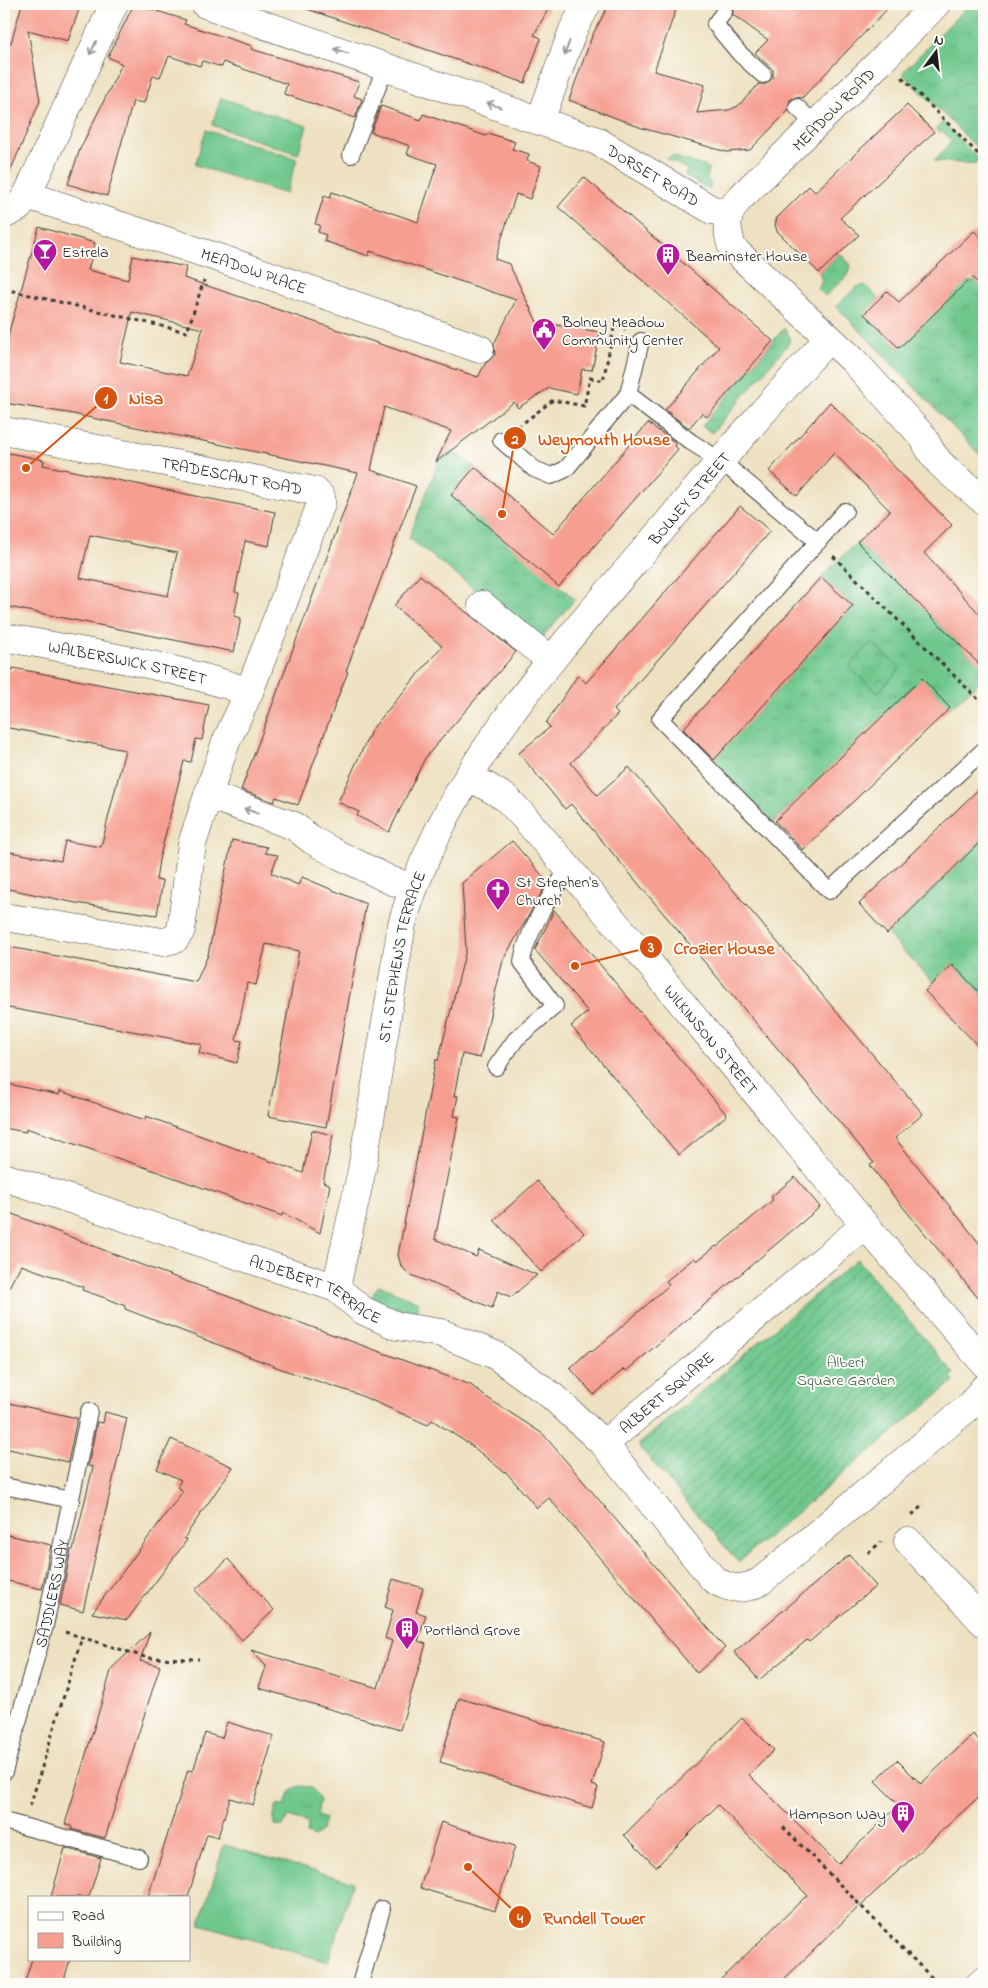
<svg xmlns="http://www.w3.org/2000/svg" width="988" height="1988" font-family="'Indie Flower',sans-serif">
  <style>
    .grass { fill: url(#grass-tufts); stroke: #467255 }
    .park { fill: url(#park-crowns); stroke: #467255 }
    .garden { fill: url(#garden-furrows); stroke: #467255 }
    .pitch { fill: #6fc88e; stroke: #467255 }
    .building { fill: #f69f91; fill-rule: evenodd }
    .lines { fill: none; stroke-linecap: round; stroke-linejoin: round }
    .service-casing { stroke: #3c3a35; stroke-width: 18 }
    .minor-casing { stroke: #3c3a35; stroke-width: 29 }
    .trunk-casing { stroke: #3c3a35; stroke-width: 29 }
    .path { stroke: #3c3a35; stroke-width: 3; stroke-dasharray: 4 4; stroke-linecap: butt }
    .service { stroke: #fff; stroke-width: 16 }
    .minor { stroke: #fff; stroke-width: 28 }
    .trunk { stroke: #fff; stroke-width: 28 }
    .oneway { stroke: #999 }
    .labels { text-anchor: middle; stroke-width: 4; stroke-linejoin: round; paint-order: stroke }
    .street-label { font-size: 16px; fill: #1c1c1c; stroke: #fdfcf7 }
    .poi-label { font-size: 16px; fill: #1c1c1c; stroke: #fdfcf7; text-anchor: start }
    .park-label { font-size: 16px; fill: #3d614a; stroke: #fdfcf7 }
    .leader { fill: none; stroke: #d4530e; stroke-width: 2 }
    .callout-dot { fill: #d4530e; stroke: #fdfcf7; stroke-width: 2 }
    .mark-label { font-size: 15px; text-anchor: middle; font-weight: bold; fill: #fff }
    .callout-label { font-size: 18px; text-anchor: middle; font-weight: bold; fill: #d4530e; stroke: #fdfcf7; stroke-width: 4; stroke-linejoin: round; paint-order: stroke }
  </style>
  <defs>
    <pattern id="grass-tufts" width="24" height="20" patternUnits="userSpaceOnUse" patternTransform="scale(1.25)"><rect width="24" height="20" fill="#6fc88e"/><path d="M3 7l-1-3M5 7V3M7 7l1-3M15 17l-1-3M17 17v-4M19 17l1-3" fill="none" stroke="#60ab7a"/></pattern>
    <pattern id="park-crowns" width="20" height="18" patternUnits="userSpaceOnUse" patternTransform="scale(1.25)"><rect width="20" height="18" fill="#6fc88e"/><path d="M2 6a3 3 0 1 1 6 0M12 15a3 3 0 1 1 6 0" fill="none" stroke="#60ab7a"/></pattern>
    <pattern id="garden-furrows" width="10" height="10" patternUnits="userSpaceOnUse" patternTransform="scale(1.25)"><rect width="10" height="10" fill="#6fc88e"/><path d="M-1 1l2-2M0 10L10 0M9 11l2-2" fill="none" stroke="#60ab7a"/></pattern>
  </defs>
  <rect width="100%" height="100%" fill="#fdfcf7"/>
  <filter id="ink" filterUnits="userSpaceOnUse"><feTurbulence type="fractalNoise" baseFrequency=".02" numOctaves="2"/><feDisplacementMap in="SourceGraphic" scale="10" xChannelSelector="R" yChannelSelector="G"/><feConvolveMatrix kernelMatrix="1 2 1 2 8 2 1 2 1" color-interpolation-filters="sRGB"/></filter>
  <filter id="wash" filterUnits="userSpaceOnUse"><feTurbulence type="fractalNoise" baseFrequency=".0096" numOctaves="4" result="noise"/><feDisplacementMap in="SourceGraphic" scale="20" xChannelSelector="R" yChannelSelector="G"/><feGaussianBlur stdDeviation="1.12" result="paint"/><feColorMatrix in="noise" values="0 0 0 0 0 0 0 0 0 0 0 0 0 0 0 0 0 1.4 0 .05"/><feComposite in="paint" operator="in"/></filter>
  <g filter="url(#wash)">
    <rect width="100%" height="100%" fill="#eee1c1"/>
    <g class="grass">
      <path d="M970,4H984V135L978,149L902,73Z"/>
      <path d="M943,122L979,160L973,164L934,161L952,141L942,131L939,133L936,129Z"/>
      <path d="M673,156L709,168L707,179L711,184L710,190L685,176L687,169L666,159Z"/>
      <path d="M840,253L851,265L849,274L825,296L818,289L822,280L819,273Z"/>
      <path d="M976,281L984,290V423L978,429L984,436V459L836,306L857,287L865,285L879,299L865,314L967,282Z"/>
      <path d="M784,328L790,337L789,343L712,433L702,426Z"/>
      <path d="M445,445L475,467L451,495L575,599L540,640L409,538Z"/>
      <path d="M857,542L984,669V678L950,708L922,679L773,823L713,760L853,606L821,577Z"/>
      <path d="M984,838V997L952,964L933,982L887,934Z"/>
      <path d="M379,1285L419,1302L412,1322L390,1311L372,1296Z"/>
      <path d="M299,1786L311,1787L320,1800L317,1816L325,1818L321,1832L314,1837L307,1834L308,1823L288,1817L283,1827L276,1826L273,1820L277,1805L285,1806C287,1797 289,1790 299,1786Z"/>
    </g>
    <path class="park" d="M871,642L900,668L878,693L849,667Z"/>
    <path class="garden" d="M857,1259L954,1374L951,1377L954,1381L738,1562L638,1445Z"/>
    <g class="pitch">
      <path d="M221,98L307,126L298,154L212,125Z"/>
      <path d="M206,130L297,159L286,194L195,165Z"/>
      <path d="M224,1845L353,1882L328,1962L200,1924Z"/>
    </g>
    <g id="blocks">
      <g class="building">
        <path d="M22,4H81L68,41L28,30L40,101L4,186V45L11,43Z"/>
        <path d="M134,4L186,20L184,24L252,46L251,49L359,82L354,96L362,99L355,118L284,94L287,84L223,62L222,67L202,61L200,66L169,56L160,77L153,76L144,103L133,101L107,196L68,184L80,149L122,64L108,57Z"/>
        <path d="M308,4H551L534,35L541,38L525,83L307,9Z"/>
        <path d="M609,4H678L654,71L705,85L697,113L729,110L738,106L759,84H766L773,78V70L755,53L768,40L733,15V9L730,4H892L802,98L795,97L790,100L788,111L750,150L727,152L642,128L569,100L592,36Z"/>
        <path d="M907,105L934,132L840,218L859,235L819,273L777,231L775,225L777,218L809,186L815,192Z"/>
        <path d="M381,106L421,120L423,114L486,136L488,133L515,142L512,149L529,154L527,161L541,166L530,199L516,194L495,259L509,264L537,322L600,332L592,370L582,369L577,394L549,388L518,408L514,402L436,462L451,431L384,407L371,470L416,486L346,671L348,672L341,689L298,805L276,797L274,802L241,790L358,473L68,413L4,403V362L9,332L39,227L95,243L88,270L128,280L133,256L186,267L184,278L478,377L485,364L495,355L494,344L516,300L370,251L369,256L324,241L326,235L318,232L320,225L315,224L324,196L330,198L332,192L418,222L437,164L407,154L410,146L371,132ZM132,312L203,329L187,376L120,362Z"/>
        <path d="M584,177L773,341L707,417L702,413L689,428L665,410L719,347L558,207Z"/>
        <path d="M974,231L984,240V290L972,277L899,348L864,314L887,291L899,302Z"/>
        <path d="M830,402L952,525L924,553L984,619V669L857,542L890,511L834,453L797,496L769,471Z"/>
        <path d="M648,423L676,443L674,445L678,449L559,587L451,495L475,467L553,534Z"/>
        <path d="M4,452L44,460L43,465L275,512L269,546L245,541L235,592L239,593L234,616L241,618L234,652L4,606ZM90,535L177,553L168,596L80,578Z"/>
        <path d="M740,506L770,531L614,710L618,714L571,763L597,795L629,767L923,1114L895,1138L984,1249V1305L893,1195L870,1165L874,1163L843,1126L571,804L565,809L519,753L550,727L546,723L578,675L586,683Z"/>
        <path d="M420,575L516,652L425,758L389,832L357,816L359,812L338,802L372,729L442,646L394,606Z"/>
        <path d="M821,577L853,606L714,760L683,729Z"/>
        <path d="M13,668L209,705L202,740L196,739L191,762L184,761L159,860L156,880L163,881L157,915L76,903L4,888V851L61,861L65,841L101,847L125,750L4,727V669L12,671Z"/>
        <path d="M922,678L950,708L803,850L775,821Z"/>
        <path d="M984,784V838L887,934L859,904Z"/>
        <path d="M232,840L267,847L265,853L278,855L271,873L298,885L302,877L366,904L326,1127L268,1116L299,951L266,944L256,985L247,983L236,1040L242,1041L237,1063L199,1053L201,1044L4,1007V946L196,982L208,955Z"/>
        <path d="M512,841L548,882L503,960L480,1058L462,1054L454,1096H458L454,1116L459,1117L435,1239L476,1257L479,1250L537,1275L511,1297L498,1291L492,1308L409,1274L401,1266L398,1255L436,1059L438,1061L466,950L462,883Z"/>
        <path d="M554,910L727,1115L679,1155L571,1026L588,1012L535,950Z"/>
        <path d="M952,964L984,997V1052L925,991Z"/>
        <path d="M4,1083L59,1095L60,1091L145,1120L146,1116L303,1173L312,1130L333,1135L323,1182L330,1185L320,1233L283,1213L282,1216L144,1167L26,1128V1132L4,1128Z"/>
        <path d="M795,1177L820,1207L626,1371L624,1369L594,1395L570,1368L590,1350L592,1352L650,1302L669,1285L666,1281L694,1258L697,1261L716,1246L717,1247L773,1200L771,1197Z"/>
        <path d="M537,1181L584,1233L541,1272L494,1220Z"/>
        <path d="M10,1213L139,1264L471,1385L483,1395L543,1434L725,1648L697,1673L549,1498L537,1508L505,1471L504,1472L472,1446L432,1420L428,1425L357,1394L287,1371L125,1309V1306L111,1300L82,1290L83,1287L21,1265L4,1296V1246Z"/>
        <path d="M9,1403L77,1418L68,1462L4,1448V1429Z"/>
        <path d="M105,1412L127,1418L83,1611L60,1605L71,1550H73L93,1467L88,1466L97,1422L103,1423Z"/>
        <path d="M171,1439L233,1467L184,1538L187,1540L127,1620L92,1613L183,1491L177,1487L181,1480L157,1469Z"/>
        <path d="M4,1534L51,1545L42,1589L4,1580Z"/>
        <path d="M849,1555L876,1586L809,1642L807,1640L759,1680L734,1652Z"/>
        <path d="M228,1559L274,1610L242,1640L195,1590Z"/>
        <path d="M393,1579L423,1588L416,1612L426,1615L418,1641L426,1644L400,1730L259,1688L266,1666L251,1650L378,1688L392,1641L385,1638L393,1610L385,1607Z"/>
        <path d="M150,1632L140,1661L160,1666L105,1838L71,1829L72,1827L65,1824L112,1668Z"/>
        <path d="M459,1698L605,1742L592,1785L598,1787L592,1808L440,1762Z"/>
        <path d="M742,1718L774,1750L749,1775L838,1864L899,1805L875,1781L897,1760L921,1784L973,1734L984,1745V1792L849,1916L779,1984H716L807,1895L718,1805L656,1867L624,1835Z"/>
        <path d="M227,1722L274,1736L253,1805L230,1798L218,1837L207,1834L188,1897H148L188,1770L193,1771L205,1733L222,1738Z"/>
        <path d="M441,1822L515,1846L495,1911L420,1888Z"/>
        <path d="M65,1848L101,1858L89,1897H51Z"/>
        <path d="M32,1959H70L63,1984H24Z"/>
      </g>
    </g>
  </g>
  <g filter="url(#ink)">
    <use href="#blocks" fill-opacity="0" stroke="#3c3a35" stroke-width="1"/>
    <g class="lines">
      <defs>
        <g id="service">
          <path d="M724,12L715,24L739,53L763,75"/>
          <path d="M797,107L816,126"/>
          <path d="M351,155L386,66"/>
          <path d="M628,394L691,442L721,461L818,542"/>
          <path d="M501,440L534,469L551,476L566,469L628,394L641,341"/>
          <path d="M845,511L660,719L829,891L984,750"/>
          <path d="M496,1067L516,1039L555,1006L522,962C525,936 552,891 568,870"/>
          <path d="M4,1486L71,1500"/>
          <path id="s1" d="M4,1772L45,1626L89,1411"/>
          <path d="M4,1821L139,1858"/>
          <path d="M360,1984L382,1909"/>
        </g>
        <g id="minor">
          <path id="s2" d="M205,4L597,141L712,210L729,213"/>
          <path d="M936,4L879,63L739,199C724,217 726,226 732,248L853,360L924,438C935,467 962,480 984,501"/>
          <path d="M540,121L573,30L587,4"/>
          <path id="s3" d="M27,195L237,264L480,349"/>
          <path d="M4,215L19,207L27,195L114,4"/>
          <path id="s4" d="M4,431L315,491L321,497V504L249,692L226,742L208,795L192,844L181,930L175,939L163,942L4,917"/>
          <path d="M482,605L550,660"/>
          <path id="s5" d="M4,637C86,653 170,664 249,692"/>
          <path id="s6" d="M469,776L506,798L524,817L629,939L865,1225L984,1363"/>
          <path d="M208,795L294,826L312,840L335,853L392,881L413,887"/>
          <path id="s7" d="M4,1177L336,1288L362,1310L397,1326L441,1333L495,1355L552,1396L604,1444L713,1579C730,1590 743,1591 761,1581L972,1404L984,1388"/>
          <path id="s8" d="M336,1288L362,1169L402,924C444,777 550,660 648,546C707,476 767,406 829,338"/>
          <path id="s9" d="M604,1444L865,1225"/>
          <path d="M908,1541L984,1623"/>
        </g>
        <path id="trunk" d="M980,1984L984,1981"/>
      </defs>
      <use href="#service" class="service-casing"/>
      <use href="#minor" class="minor-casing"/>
      <use href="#trunk" class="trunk-casing"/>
      <g class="path">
        <path d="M902,77L984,160"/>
        <path d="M4,289L187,332L204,280"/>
        <path d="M518,427L553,400L584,406L590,378L603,381L614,328L620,326L625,330"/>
        <path d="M833,556L984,705"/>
        <path d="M912,1515L924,1504"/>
        <path d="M868,1553L881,1542"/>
        <path d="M65,1632L148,1658L199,1659"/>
        <path d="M30,1806L82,1637"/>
        <path d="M783,1827L938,1984"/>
      </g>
      <use href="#service" class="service"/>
      <use href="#minor" class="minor"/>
      <use href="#trunk" class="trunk"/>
    </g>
    <defs><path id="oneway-shaft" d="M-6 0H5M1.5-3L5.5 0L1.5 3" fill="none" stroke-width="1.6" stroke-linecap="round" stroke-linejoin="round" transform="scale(1.25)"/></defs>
    <g class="oneway">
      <use href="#oneway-shaft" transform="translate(93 48) rotate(115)"/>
      <use href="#oneway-shaft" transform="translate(567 48) rotate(110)"/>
      <use href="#oneway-shaft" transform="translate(341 51) rotate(-161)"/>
      <use href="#oneway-shaft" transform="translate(494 105) rotate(-160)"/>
      <use href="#oneway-shaft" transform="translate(251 811) rotate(-161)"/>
    </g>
  </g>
  <defs>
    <symbol id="bar-pin" viewBox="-11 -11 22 30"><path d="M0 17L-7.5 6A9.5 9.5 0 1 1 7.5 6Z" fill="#b5179e" stroke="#fdfcf7"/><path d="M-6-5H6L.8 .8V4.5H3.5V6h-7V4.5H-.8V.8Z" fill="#fff"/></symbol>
    <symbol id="building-pin" viewBox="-11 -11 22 30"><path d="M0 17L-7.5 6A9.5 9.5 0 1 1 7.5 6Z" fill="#b5179e" stroke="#fdfcf7"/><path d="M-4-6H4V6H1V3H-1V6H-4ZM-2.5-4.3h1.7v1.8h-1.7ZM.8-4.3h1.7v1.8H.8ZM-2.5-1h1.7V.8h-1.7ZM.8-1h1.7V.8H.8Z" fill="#fff"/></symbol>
    <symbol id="civic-pin" viewBox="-11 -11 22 30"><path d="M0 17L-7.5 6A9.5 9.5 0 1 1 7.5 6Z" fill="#b5179e" stroke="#fdfcf7"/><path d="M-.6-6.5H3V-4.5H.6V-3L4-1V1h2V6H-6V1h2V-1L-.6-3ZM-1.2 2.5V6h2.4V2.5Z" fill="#fff"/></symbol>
    <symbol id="church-pin" viewBox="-11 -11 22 30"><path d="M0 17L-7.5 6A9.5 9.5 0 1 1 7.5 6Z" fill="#b5179e" stroke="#fdfcf7"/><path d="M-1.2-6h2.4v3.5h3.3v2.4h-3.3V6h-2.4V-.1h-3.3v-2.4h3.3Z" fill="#fff"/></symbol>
  </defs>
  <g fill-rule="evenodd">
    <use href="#bar-pin" x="31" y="237" width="28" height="38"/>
    <use href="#building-pin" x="654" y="241" width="28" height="38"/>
    <use href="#civic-pin" x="530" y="316" width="28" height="38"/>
    <use href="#church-pin" x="484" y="876" width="28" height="38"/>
    <use href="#building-pin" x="393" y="1615" width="28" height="38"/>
    <use href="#building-pin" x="889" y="1799" width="28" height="38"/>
  </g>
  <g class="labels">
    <g class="street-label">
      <text transform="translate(833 109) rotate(-45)" y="6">MEADOW ROAD</text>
      <text dy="6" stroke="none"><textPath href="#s2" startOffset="481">DORSET ROAD</textPath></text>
      <text dy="6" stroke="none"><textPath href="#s3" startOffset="239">MEADOW PLACE</textPath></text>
      <text dy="6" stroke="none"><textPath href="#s4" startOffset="232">TRADESCANT ROAD</textPath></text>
      <text dy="6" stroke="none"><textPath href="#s8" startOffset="888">BOLNEY STREET</textPath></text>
      <text dy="6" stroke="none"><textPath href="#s5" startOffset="126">WALBERSWICK STREET</textPath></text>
      <text dy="6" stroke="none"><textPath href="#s8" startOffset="338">ST. STEPHEN'S TERRACE</textPath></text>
      <text dy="6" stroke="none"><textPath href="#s6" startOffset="360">WILKINSON STREET</textPath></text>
      <text dy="6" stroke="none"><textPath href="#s7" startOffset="332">ALDEBERT TERRACE</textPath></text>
      <text dy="6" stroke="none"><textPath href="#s9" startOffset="81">ALBERT SQUARE</textPath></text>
      <text dy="6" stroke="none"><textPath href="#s1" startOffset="185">SADDLERS WAY</textPath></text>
    </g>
    <g class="poi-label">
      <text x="62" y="257">Estrela</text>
      <text x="686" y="261">Beaminster House</text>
      <text x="562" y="327">Bolney Meadow<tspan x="562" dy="18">Community Center</tspan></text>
      <text x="516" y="887">St Stephen's<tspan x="516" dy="18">Church</tspan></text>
      <text x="424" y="1635">Portland Grove</text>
      <text x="886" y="1819" text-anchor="end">Hampson Way</text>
    </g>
    <g class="park-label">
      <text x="846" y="1367">Albert<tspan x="846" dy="18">Square Garden</tspan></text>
    </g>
  </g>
  <path class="leader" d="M26 468L106 398M502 514L515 438M575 966L651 947M468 1867L520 1917"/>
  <g class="callout-dot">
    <circle cx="26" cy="468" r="5"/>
    <circle cx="502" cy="514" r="5"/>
    <circle cx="575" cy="966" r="5"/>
    <circle cx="468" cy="1867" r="5"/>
    <circle cx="106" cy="398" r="12"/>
    <circle cx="515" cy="438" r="12"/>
    <circle cx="651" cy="947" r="12"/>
    <circle cx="520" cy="1917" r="12"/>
  </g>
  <g class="mark-label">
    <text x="106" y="403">1</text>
    <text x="515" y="444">2</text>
    <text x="651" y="952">3</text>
    <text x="520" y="1923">4</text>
  </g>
  <g class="callout-label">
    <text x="146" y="404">Nisa</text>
    <text x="604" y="445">Weymouth House</text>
    <text x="724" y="954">Crozier House</text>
    <text x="594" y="1924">Rundell Tower</text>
  </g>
  <rect width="988" height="1988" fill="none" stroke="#fdfcf7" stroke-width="20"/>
  <rect x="28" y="1896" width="162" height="65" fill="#fdfcf7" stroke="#a3a29f"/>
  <rect x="38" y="1912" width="25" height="8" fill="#ffffff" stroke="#a3a29f"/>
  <text x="72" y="1920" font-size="15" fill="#1c1c1c">Road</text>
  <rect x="38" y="1933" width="25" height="15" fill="#f69f91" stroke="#a3a29f"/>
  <text x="72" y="1946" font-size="15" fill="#1c1c1c">Building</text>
  <g transform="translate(936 52) rotate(15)" stroke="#fdfcf7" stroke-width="4" paint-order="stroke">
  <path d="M0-4L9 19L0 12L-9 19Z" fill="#1c1c1c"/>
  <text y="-8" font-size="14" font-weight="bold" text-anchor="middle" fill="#1c1c1c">N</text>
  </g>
</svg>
